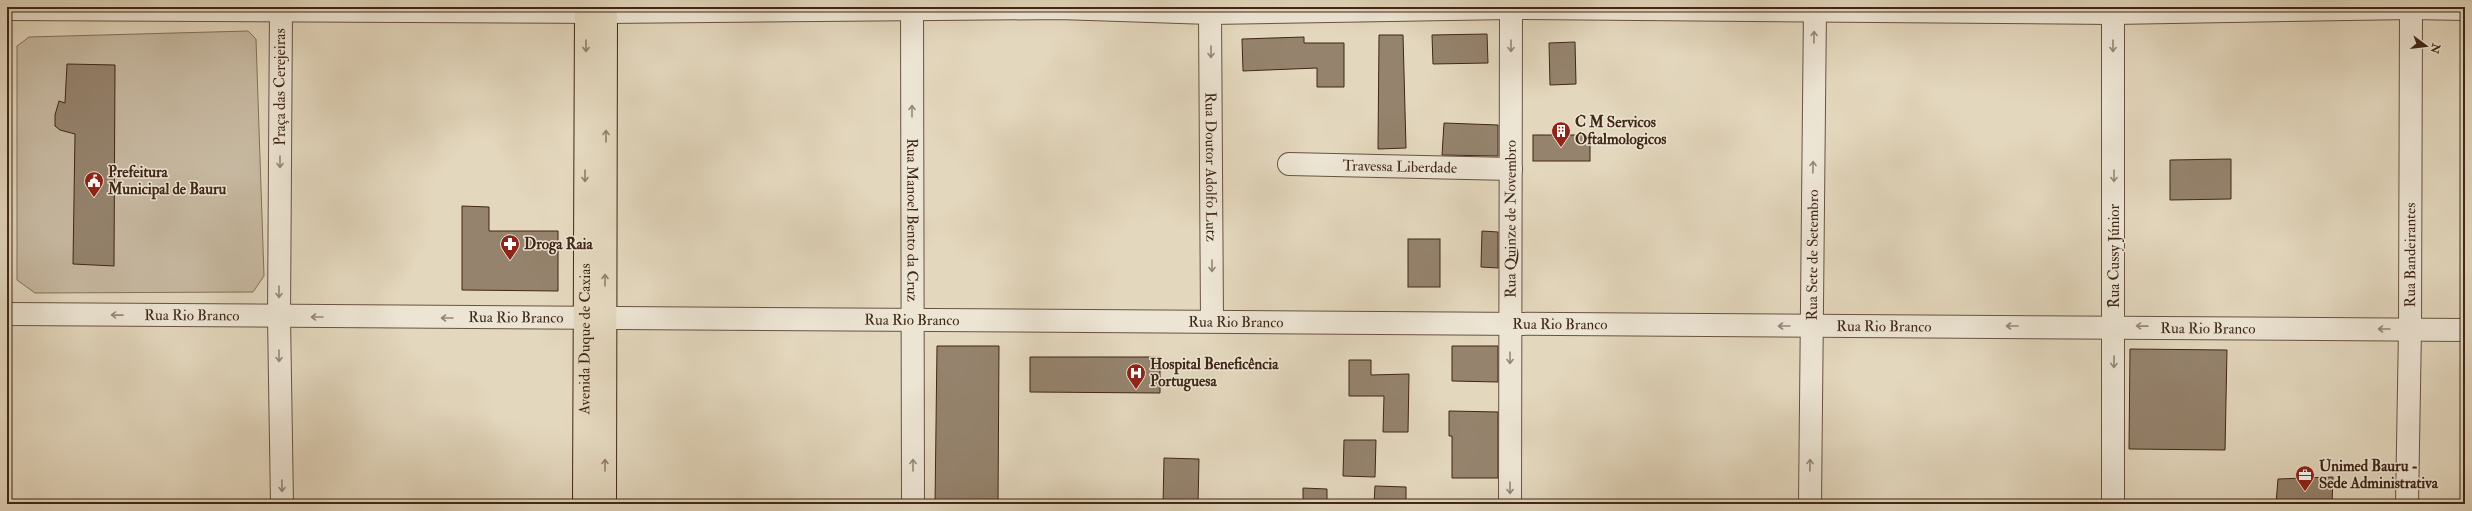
<svg xmlns="http://www.w3.org/2000/svg" width="2472" height="511" font-family="'IM FELL Double Pica',serif">
  <style>
    .green { fill: #c7b9a1; stroke: #84705c }
    .building { fill: #95836d; stroke: #402716 }
    .lines { fill: none; stroke-linecap: round; stroke-linejoin: round }
    .minor-casing { stroke: #695340; stroke-width: 24 }
    .major-casing { stroke: #402716; stroke-width: 24 }
    .minor { stroke: #ede5d4; stroke-width: 22 }
    .major { stroke: #e3d7bd; stroke-width: 22 }
    .oneway { stroke: #968675 }
    .oneway2 { stroke: #927f6a }
    .labels { text-anchor: middle; stroke-width: 3; stroke-linejoin: round; paint-order: stroke }
    .street-label { font-size: 15px; fill: #402716; stroke: #ede5d4 }
    .poi-label { font-size: 15px; font-weight: bold; fill: #402716; stroke: #ede5d4; text-anchor: start }
  </style>
  <rect width="100%" height="100%" fill="#e3d7bd"/>
  <filter id="stains"><feTurbulence type="fractalNoise" baseFrequency=".005" numOctaves="4"/><feColorMatrix values="0 0 0 0 .2 0 0 0 0 .09 0 0 0 0 .02 0 0 0 .5 -.17"/></filter>
  <radialGradient id="worn" r=".72"><stop offset=".6" stop-color="#630" stop-opacity="0"/><stop offset="1" stop-color="#630" stop-opacity=".3"/></radialGradient>
  <path class="green" d="M248,31L256,39L264,276L253,292L35,293L17,280V46L29,37Z"/>
  <g class="building">
    <path d="M1487,34L1488,63L1433,64L1432,35Z"/>
    <path d="M1379,35H1403L1406,148L1378,149Z"/>
    <path d="M1304,37V43H1344V87H1317V68L1243,71L1242,39Z"/>
    <path d="M1575,42L1576,84L1550,85L1549,43Z"/>
    <path d="M67,64L115,65L114,266L73,264L75,134L60,130L55,126V115L59,101L65,103Z"/>
    <path d="M1444,123L1498,125V156L1442,155Z"/>
    <rect x="1533" y="135" width="57" height="26"/>
    <path d="M2231,159V199L2170,200V160Z"/>
    <path d="M462,206L489,207V231H558V291L462,290Z"/>
    <path d="M1482,231L1498,232V268L1481,267Z"/>
    <rect x="1408" y="239" width="32" height="48"/>
    <path d="M937,346H999L998,504H935Z"/>
    <path d="M1452,346H1498V382L1452,381Z"/>
    <path d="M2130,349L2227,350L2225,450L2129,449Z"/>
    <path d="M1030,357H1160V393L1030,392Z"/>
    <path d="M1349,360H1371V375L1409,374L1408,432H1383L1384,396H1349Z"/>
    <path d="M1449,411L1498,412V478H1452V436H1449Z"/>
    <path d="M1344,440H1376L1375,477L1343,476Z"/>
    <path d="M1164,458L1199,459L1198,504H1163Z"/>
    <path d="M2333,477L2332,504H2276L2278,479Z"/>
    <path d="M1375,486L1406,487V504H1374Z"/>
    <path d="M1303,488L1327,489V504H1303Z"/>
  </g>
  <g class="lines">
    <defs>
      <g id="minor">
        <path d="M281,7L279,317L282,504"/>
        <path id="s1" d="M912,7L913,504"/>
        <path d="M7,9L606,12L1059,8L1210,13L1511,8L2113,13L2411,8L2465,9"/>
        <path id="s2" d="M1210,13L1212,321"/>
        <path id="s3" d="M1289,164L1511,169"/>
        <path id="s4" d="M7,314L2465,330"/>
        <path id="s5" d="M1510,504L1511,7"/>
        <path id="s6" d="M1810,504L1815,7"/>
        <path d="M2113,504V7"/>
        <path id="s7" d="M2407,504L2410,329L2411,7"/>
      </g>
      <g id="major">
        <path id="s8" d="M584,504L586,7"/>
        <path d="M605,504L606,7"/>
      </g>
    </defs>
    <use href="#minor" class="minor-casing"/>
    <use href="#major" class="major-casing"/>
    <use href="#minor" class="minor"/>
    <use href="#major" class="major"/>
  </g>
  <defs><path id="oneway-shaft" d="M-6 0H5M1.5-3L5.5 0L1.5 3" fill="none" stroke-width="1.6" stroke-linecap="round" stroke-linejoin="round"/></defs>
  <g class="oneway">
    <use href="#oneway-shaft" transform="translate(1814 37) rotate(-89)"/>
    <use href="#oneway-shaft" transform="translate(1511 46) rotate(90)"/>
    <use href="#oneway-shaft" transform="translate(2113 46) rotate(90)"/>
    <use href="#oneway-shaft" transform="translate(1211 52) rotate(90)"/>
    <use href="#oneway-shaft" transform="translate(912 111) rotate(-90)"/>
    <use href="#oneway-shaft" transform="translate(280 162) rotate(90)"/>
    <use href="#oneway-shaft" transform="translate(1813 167) rotate(-89)"/>
    <use href="#oneway-shaft" transform="translate(2114 176) rotate(90)"/>
    <use href="#oneway-shaft" transform="translate(1212 266) rotate(90)"/>
    <use href="#oneway-shaft" transform="translate(279 292) rotate(90)"/>
    <use href="#oneway-shaft" transform="translate(117 315) rotate(-179)"/>
    <use href="#oneway-shaft" transform="translate(317 317) rotate(-180)"/>
    <use href="#oneway-shaft" transform="translate(447 318) rotate(-180)"/>
    <use href="#oneway-shaft" transform="translate(1784 326) rotate(-180)"/>
    <use href="#oneway-shaft" transform="translate(2012 326) rotate(180)"/>
    <use href="#oneway-shaft" transform="translate(2142 326) rotate(-179)"/>
    <use href="#oneway-shaft" transform="translate(2384 329) rotate(180)"/>
    <use href="#oneway-shaft" transform="translate(279 356) rotate(89)"/>
    <use href="#oneway-shaft" transform="translate(1510 358) rotate(90)"/>
    <use href="#oneway-shaft" transform="translate(2114 362) rotate(91)"/>
    <use href="#oneway-shaft" transform="translate(913 465) rotate(-90)"/>
    <use href="#oneway-shaft" transform="translate(1810 465) rotate(-89)"/>
    <use href="#oneway-shaft" transform="translate(282 486) rotate(89)"/>
    <use href="#oneway-shaft" transform="translate(1510 488) rotate(90)"/>
  </g>
  <g class="oneway2">
    <use href="#oneway-shaft" transform="translate(586 46) rotate(90)"/>
    <use href="#oneway-shaft" transform="translate(606 136) rotate(-90)"/>
    <use href="#oneway-shaft" transform="translate(585 176) rotate(90)"/>
    <use href="#oneway-shaft" transform="translate(605 280) rotate(-90)"/>
    <use href="#oneway-shaft" transform="translate(605 465) rotate(-90)"/>
  </g>
  <defs>
    <symbol id="building-pin" viewBox="-11 -11 22 30"><path d="M0 17L-7.5 6A9.5 9.5 0 1 1 7.5 6Z" fill="#8f2418" stroke="#ede5d4"/><path d="M-4-6H4V6H1V3H-1V6H-4ZM-2.5-4.3h1.7v1.8h-1.7ZM.8-4.3h1.7v1.8H.8ZM-2.5-1h1.7V.8h-1.7ZM.8-1h1.7V.8H.8Z" fill="#fff"/></symbol>
    <symbol id="civic-pin" viewBox="-11 -11 22 30"><path d="M0 17L-7.5 6A9.5 9.5 0 1 1 7.5 6Z" fill="#8f2418" stroke="#ede5d4"/><path d="M-.6-6.5H3V-4.5H.6V-3L4-1V1h2V6H-6V1h2V-1L-.6-3ZM-1.2 2.5V6h2.4V2.5Z" fill="#fff"/></symbol>
    <symbol id="pharmacy-pin" viewBox="-11 -11 22 30"><path d="M0 17L-7.5 6A9.5 9.5 0 1 1 7.5 6Z" fill="#8f2418" stroke="#ede5d4"/><path d="M-2-6h4v4h4v4h-4v4h-4v-4h-4v-4h4Z" fill="#fff"/></symbol>
    <symbol id="hospital-pin" viewBox="-11 -11 22 30"><path d="M0 17L-7.5 6A9.5 9.5 0 1 1 7.5 6Z" fill="#8f2418" stroke="#ede5d4"/><path d="M-5-5h3v3.5h4V-5h3V5h-3V1.5h-4V5h-3Z" fill="#fff"/></symbol>
    <symbol id="office-pin" viewBox="-11 -11 22 30"><path d="M0 17L-7.5 6A9.5 9.5 0 1 1 7.5 6Z" fill="#8f2418" stroke="#ede5d4"/><path d="M-6-3h4V-5.5h4V-3h4V5H-6ZM-1-4.5V-3h2v-1.5ZM-6 0V1H6V0Z" fill="#fff"/></symbol>
  </defs>
  <g fill-rule="evenodd">
    <use href="#building-pin" x="1550" y="120" width="22" height="30"/>
    <use href="#civic-pin" x="83" y="170" width="22" height="30"/>
    <use href="#pharmacy-pin" x="499" y="233" width="22" height="30"/>
    <use href="#hospital-pin" x="1125" y="362" width="22" height="30"/>
    <use href="#office-pin" x="2294" y="464" width="22" height="30"/>
  </g>
  <g class="labels">
    <g class="street-label">
      <text transform="translate(280 87) rotate(-90)" y="5">Praça das Cerejeiras</text>
      <text dy="5" stroke="none"><textPath href="#s3" startOffset="111">Travessa Liberdade</textPath></text>
      <text dy="5" stroke="none"><textPath href="#s2" startOffset="154">Rua Doutor Adolfo Lutz</textPath></text>
      <text dy="5" stroke="none"><textPath href="#s1" startOffset="213">Rua Manoel Bento da Cruz</textPath></text>
      <text dy="5" stroke="none"><textPath href="#s5" startOffset="285">Rua Quinze de Novembro</textPath></text>
      <text dy="5" stroke="none"><textPath href="#s6" startOffset="249">Rua Sete de Setembro</textPath></text>
      <text transform="translate(2114 256) rotate(-90)" y="5">Rua Cussy Júnior</text>
      <text dy="5" stroke="none"><textPath href="#s7" startOffset="249">Rua Bandeirantes</textPath></text>
      <text dy="5" stroke="none"><textPath href="#s4" startOffset="185">Rua Rio Branco</textPath></text>
      <text dy="5" stroke="none"><textPath href="#s4" startOffset="509">Rua Rio Branco</textPath></text>
      <text dy="5" stroke="none"><textPath href="#s4" startOffset="905">Rua Rio Branco</textPath></text>
      <text dy="5" stroke="none"><textPath href="#s4" startOffset="1229">Rua Rio Branco</textPath></text>
      <text dy="5" stroke="none"><textPath href="#s4" startOffset="1553">Rua Rio Branco</textPath></text>
      <text dy="5" stroke="none"><textPath href="#s4" startOffset="1877">Rua Rio Branco</textPath></text>
      <text dy="5" stroke="none"><textPath href="#s4" startOffset="2201">Rua Rio Branco</textPath></text>
      <text dy="5" stroke="none"><textPath href="#s8" startOffset="165">Avenida Duque de Caxias</textPath></text>
    </g>
    <g class="poi-label">
      <text x="1575" y="127">C M Servicos<tspan x="1575" dy="17">Oftalmologicos</tspan></text>
      <text x="108" y="177">Prefeitura<tspan x="108" dy="17">Municipal de Bauru</tspan></text>
      <text x="524" y="249">Droga Raia</text>
      <text x="1150" y="369">Hospital Beneficência<tspan x="1150" dy="17">Portuguesa</tspan></text>
      <text x="2319" y="471">Unimed Bauru -<tspan x="2319" dy="17">Sede Administrativa</tspan></text>
    </g>
  </g>
  <rect width="2472" height="511" fill="none" stroke="#e3d7bd" stroke-width="24"/>
  <rect x="8" y="8" width="2456" height="495" fill="none" stroke="#402716" stroke-width="2"/>
  <rect x="12" y="12" width="2448" height="487" fill="none" stroke="#402716"/>
  <g transform="translate(2426 46) rotate(105)" stroke="#ede5d4" stroke-width="3" paint-order="stroke">
  <path d="M0-3L7 15L0 10L-7 15Z" fill="#402716"/>
  <text y="-6" font-size="11" font-weight="bold" text-anchor="middle" fill="#402716">N</text>
  </g>
  <rect width="100%" height="100%" filter="url(#stains)"/>
  <rect width="100%" height="100%" fill="url(#worn)"/>
</svg>
